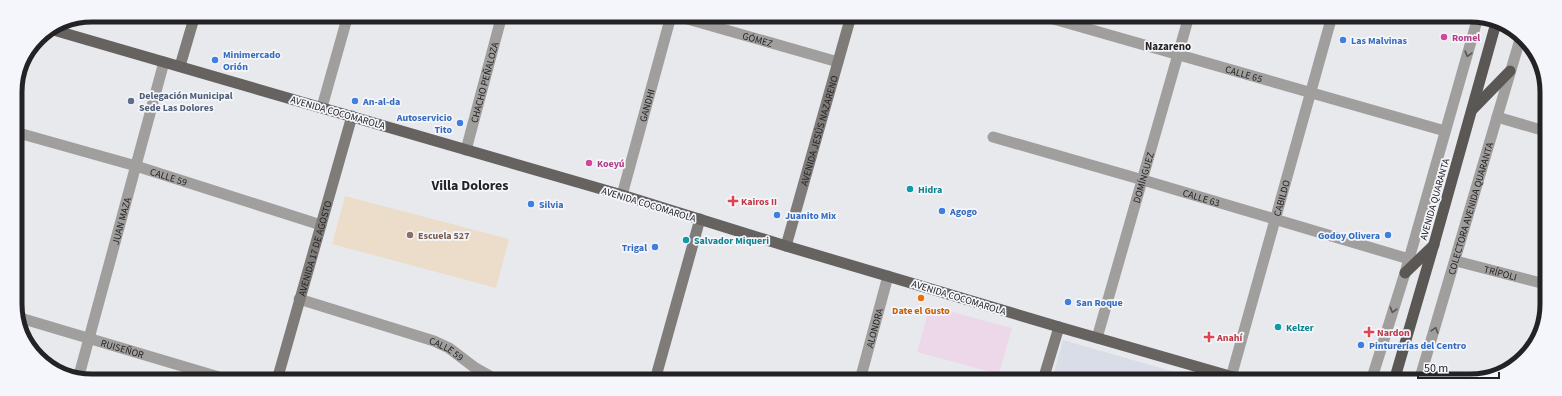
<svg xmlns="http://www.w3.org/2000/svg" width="1562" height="396" font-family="'Source Sans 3',sans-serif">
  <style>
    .built { fill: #d9dde8 }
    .industrial { fill: #ecd8e8 }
    .education { fill: #ecddca }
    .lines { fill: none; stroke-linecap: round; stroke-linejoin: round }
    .minor { stroke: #a19f9e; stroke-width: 11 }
    .secondary { stroke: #7e7b79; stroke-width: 11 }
    .primary { stroke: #656260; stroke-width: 11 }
    .trunk { stroke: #5a5755; stroke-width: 11 }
    .oneway { stroke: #555 }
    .hotel-dot { fill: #d1479c; stroke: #f5f6fb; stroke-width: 1.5 }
    .shop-dot { fill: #3f7fe0; stroke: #f5f6fb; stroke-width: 1.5 }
    .service-dot { fill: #5c6f8a; stroke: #f5f6fb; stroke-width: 1.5 }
    .culture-dot { fill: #0f9aa8; stroke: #f5f6fb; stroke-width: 1.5 }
    .health-dot { fill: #e0444e; stroke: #f5f6fb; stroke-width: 1.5 }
    .education-dot { fill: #8d6e63; stroke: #f5f6fb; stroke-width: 1.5 }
    .food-dot { fill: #e8710a; stroke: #f5f6fb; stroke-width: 1.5 }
    .labels { text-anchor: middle; stroke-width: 3.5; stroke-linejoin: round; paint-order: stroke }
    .hotel-label { font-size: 10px; font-weight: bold; fill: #b23c85; stroke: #f5f6fb; text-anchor: start }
    .street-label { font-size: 10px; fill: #232325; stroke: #f5f6fb }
    .shop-label { font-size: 10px; font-weight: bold; fill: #366cbe; stroke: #f5f6fb; text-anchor: start }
    .service-label { font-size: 10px; font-weight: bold; fill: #4e5e75; stroke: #f5f6fb; text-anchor: start }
    .culture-label { font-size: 10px; font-weight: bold; fill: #0d838f; stroke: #f5f6fb; text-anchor: start }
    .health-label { font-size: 10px; font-weight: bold; fill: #be3a42; stroke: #f5f6fb; text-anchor: start }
    .education-label { font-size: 10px; font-weight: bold; fill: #785e54; stroke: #f5f6fb; text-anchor: start }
    .food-label { font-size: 10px; font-weight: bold; fill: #c56008; stroke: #f5f6fb }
    .neighbourhood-label { font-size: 11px; font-weight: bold; fill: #232325; stroke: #f5f6fb }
    .district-label { font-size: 14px; font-weight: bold; fill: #232325; stroke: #f5f6fb }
    .rim { fill: none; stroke: #232325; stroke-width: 5 }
  </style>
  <rect width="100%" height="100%" fill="#e8e9ed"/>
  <path class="built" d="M1063,340L1206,381L1052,380Z"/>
  <path class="industrial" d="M930,306L1012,328L999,374L917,352Z"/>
  <path class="education" d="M345,196L509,239L496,288L332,244Z"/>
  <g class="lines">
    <g class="minor">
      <path id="s1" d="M677,16L838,62"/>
      <path id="s2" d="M1043,16L1445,131"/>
      <path d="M322,107L348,15"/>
      <path d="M1497,117L1545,131"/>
      <path id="s3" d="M15,132L136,166L321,225"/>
      <path id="s4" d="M993,137L1143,180L1409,259"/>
      <path id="s5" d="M466,150L502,15"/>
      <path id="s6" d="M622,195L671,16"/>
      <path id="s7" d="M1456,261L1545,284"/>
      <path id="s8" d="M299,299L434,341L449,348L474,367L497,380"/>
      <path id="s9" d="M17,317L229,380"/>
      <path id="s10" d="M1097,338L1189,16"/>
      <path id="s11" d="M78,379L164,62"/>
      <path id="s12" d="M860,380L888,276"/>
      <path id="s13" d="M1230,381L1332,16"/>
      <path d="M1371,381L1405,273L1478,17"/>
      <path id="s14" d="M1419,381L1521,36"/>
    </g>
    <g class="secondary">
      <path d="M180,66L195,15"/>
      <path id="s15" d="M786,246L851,16"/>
      <path id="s16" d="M277,380L352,116"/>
      <path d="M655,380L700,219"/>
      <path d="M1043,380L1059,327"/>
    </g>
    <path class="primary" d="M50,29L622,195L786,246L1059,327L1247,381"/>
    <g class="trunk">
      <path d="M1472,110L1510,71"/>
      <path d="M1405,273L1434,245"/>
      <path d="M1394,381L1434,244L1496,23"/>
    </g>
  </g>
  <defs><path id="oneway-chevron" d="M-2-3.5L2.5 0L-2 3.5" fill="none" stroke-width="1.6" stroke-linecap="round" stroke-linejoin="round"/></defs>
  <g class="oneway">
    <use href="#oneway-chevron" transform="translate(1468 54) rotate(106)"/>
    <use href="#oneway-chevron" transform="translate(1393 310) rotate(107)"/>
    <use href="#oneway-chevron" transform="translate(1435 330) rotate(-73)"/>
  </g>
  <g class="hotel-dot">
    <circle cx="1444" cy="37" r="4"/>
    <circle cx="589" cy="163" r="4"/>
  </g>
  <g class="shop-dot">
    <circle cx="1343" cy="40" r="4"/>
    <circle cx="215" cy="60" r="4"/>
    <circle cx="355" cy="101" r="4"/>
    <circle cx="460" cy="123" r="4"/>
    <circle cx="531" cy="204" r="4"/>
    <circle cx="942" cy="211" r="4"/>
    <circle cx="777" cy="215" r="4"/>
    <circle cx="1388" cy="235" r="4"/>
    <circle cx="655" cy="247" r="4"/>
    <circle cx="1068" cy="302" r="4"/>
    <circle cx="1361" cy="345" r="4"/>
  </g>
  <circle class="service-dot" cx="131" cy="101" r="4"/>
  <g class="culture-dot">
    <circle cx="910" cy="189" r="4"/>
    <circle cx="686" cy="240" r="4"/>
    <circle cx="1278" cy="327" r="4"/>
  </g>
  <g class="health-dot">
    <path d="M731 195h4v4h4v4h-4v4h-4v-4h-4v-4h4z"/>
    <path d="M1367 326h4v4h4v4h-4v4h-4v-4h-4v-4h4z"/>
    <path d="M1207 331h4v4h4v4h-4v4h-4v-4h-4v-4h4z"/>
  </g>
  <circle class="education-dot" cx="410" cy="235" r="4"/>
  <circle class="food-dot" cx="921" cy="298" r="4"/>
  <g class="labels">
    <g class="hotel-label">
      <text x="1452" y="41">Romel</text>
      <text x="597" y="167">Koeyú</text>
    </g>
    <g class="street-label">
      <text dy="4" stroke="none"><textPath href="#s1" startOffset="84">GÓMEZ</textPath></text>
      <text dy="4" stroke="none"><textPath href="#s2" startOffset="209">CALLE 65</textPath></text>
      <text dy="4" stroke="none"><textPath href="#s5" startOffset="70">CHACHO PEÑALOZA</textPath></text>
      <text dy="4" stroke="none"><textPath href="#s6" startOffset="93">GANDHI</textPath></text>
      <text transform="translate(338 112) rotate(16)" y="4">AVENIDA COCOMAROLA</text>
      <text dy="4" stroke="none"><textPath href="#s15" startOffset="120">AVENIDA JESÚS NAZARENO</textPath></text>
      <text dy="4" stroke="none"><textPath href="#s3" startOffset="160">CALLE 59</textPath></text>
      <text dy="4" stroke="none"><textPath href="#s10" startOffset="167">DOMÍNGUEZ</textPath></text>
      <text dy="4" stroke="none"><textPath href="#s4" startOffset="217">CALLE 63</textPath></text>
      <text dy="4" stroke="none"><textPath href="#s13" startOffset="190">CABILDO</textPath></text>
      <text transform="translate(1434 199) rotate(-74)" y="4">AVENIDA QUARANTA</text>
      <text transform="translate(649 204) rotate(17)" y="4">AVENIDA COCOMAROLA</text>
      <text dy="4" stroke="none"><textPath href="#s14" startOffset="180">COLECTORA AVENIDA QUARANTA</textPath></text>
      <text dy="4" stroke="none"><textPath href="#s11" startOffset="164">JUAN MAZA</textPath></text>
      <text dy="4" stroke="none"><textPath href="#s16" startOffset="137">AVENIDA 17 DE AGOSTO</textPath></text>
      <text dy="4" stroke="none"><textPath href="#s7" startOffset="46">TRÍPOLI</textPath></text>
      <text transform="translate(959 297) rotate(17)" y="4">AVENIDA COCOMAROLA</text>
      <text dy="4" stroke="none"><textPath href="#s12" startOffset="54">ALONDRA</textPath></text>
      <text dy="4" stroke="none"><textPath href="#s9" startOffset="110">RUISEÑOR</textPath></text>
      <text dy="4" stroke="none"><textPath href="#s8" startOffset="156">CALLE 59</textPath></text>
    </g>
    <g class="shop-label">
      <text x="1351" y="44">Las Malvinas</text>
      <text x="223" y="58">Minimercado<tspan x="223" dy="12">Orión</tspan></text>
      <text x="363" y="105">An-al-da</text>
      <text x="452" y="121" text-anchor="end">Autoservicio<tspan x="452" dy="12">Tito</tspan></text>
      <text x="539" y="208">Silvia</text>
      <text x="950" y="215">Agogo</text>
      <text x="785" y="219">Juanito Mix</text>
      <text x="1380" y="239" text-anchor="end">Godoy Olivera</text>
      <text x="647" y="251" text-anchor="end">Trigal</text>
      <text x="1076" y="306">San Roque</text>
      <text x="1369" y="349">Pinturerías del Centro</text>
    </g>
    <g class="service-label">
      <text x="139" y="99">Delegación Municipal<tspan x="139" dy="12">Sede Las Dolores</tspan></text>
    </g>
    <g class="culture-label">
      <text x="918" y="193">Hidra</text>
      <text x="694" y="244">Salvador Miqueri</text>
      <text x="1286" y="331">Kelzer</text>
    </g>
    <g class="health-label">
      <text x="741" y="205">Kairos II</text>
      <text x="1377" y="336">Nardon</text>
      <text x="1217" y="341">Anahí</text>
    </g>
    <g class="education-label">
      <text x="418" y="239">Escuela 527</text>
    </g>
    <g class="food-label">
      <text x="921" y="314">Date el Gusto</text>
    </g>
    <g class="neighbourhood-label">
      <text x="1168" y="50">Nazareno</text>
    </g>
    <g class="district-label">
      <text x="470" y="190">Villa Dolores</text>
    </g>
  </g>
  <path d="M0 0H1562V396H0ZM92 22H1470A70 70 0 0 1 1540 92V304A70 70 0 0 1 1470 374H92A70 70 0 0 1 22 304V92A70 70 0 0 1 92 22Z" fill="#f5f6fb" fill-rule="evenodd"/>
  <path class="rim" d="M92 22H1470A70 70 0 0 1 1540 92V304A70 70 0 0 1 1470 374H92A70 70 0 0 1 22 304V92A70 70 0 0 1 92 22Z"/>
  <path d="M1418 372v6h81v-6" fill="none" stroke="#232325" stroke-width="2"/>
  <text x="1424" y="372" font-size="12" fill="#232325" stroke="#f5f6fb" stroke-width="3" paint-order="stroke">50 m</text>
</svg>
